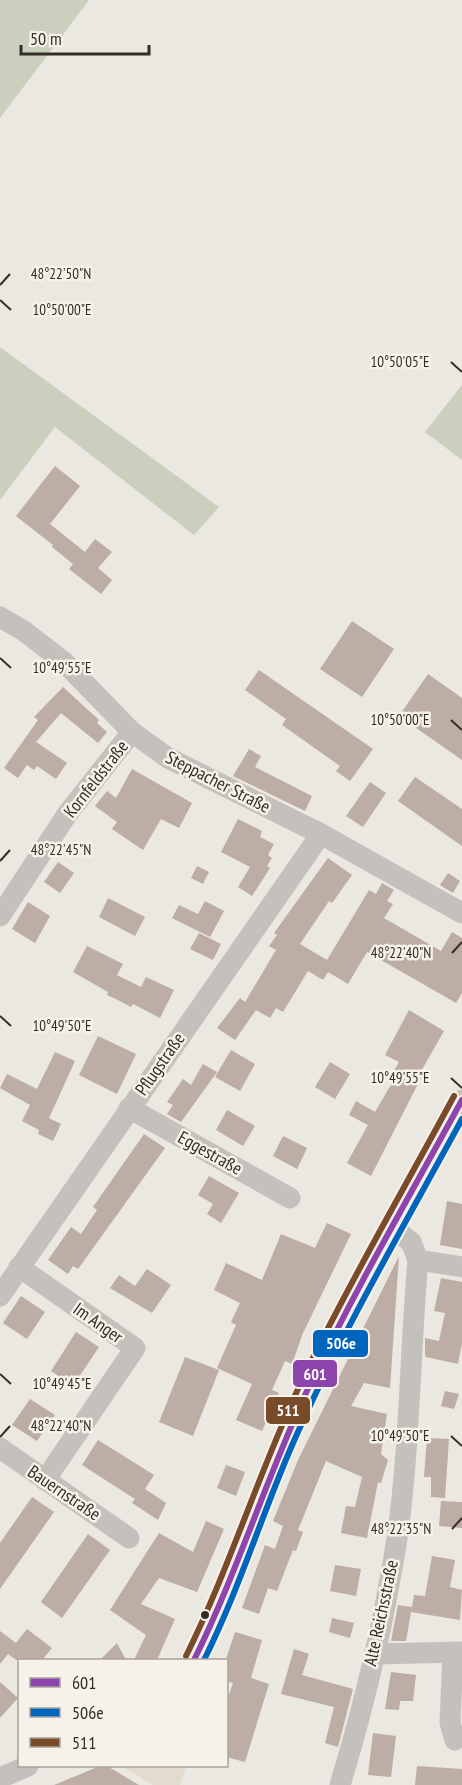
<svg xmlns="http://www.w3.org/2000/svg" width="462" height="1785" font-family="'PT Sans Narrow',sans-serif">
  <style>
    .green { fill: #cbcfbd }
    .plaza { fill: #e4dbcf }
    .building { fill: #bcada5 }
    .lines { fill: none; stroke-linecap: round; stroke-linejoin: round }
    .minor { stroke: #c4c0bb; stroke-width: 21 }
    .bus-1-casing { stroke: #f7f2e9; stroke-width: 10 }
    .bus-2-casing { stroke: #f7f2e9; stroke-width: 10 }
    .bus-3-casing { stroke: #f7f2e9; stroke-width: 10 }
    .bus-1 { stroke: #8e44ad; stroke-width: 6 }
    .bus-2 { stroke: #0065bd; stroke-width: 6 }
    .bus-3 { stroke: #7a4b2a; stroke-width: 6 }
    .ticks { fill: none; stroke: #342d29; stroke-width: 2 }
    .bus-dot { fill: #342d29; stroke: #f7f2e9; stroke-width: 2 }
    .labels { text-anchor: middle; stroke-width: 5; stroke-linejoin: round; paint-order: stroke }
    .street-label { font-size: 18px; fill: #342d29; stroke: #f7f2e9 }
    .ticks-label { font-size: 15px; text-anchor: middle; fill: #342d29; stroke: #f7f2e9; stroke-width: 5; stroke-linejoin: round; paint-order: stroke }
    .line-badge { stroke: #f7f2e9; stroke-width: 2 }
    .badge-label { font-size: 16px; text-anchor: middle; font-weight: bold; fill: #fff }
  </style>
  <rect width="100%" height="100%" fill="#ebe7e1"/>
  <g class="green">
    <path d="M0,0H89L0,118Z"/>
    <path d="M0,347L219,507L194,535L55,427L0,500Z"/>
    <path d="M462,385V460L425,432Z"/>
  </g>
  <path class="plaza" d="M121,1766H186L180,1785H153Z"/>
  <g class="building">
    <path d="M55,466L80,486L50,524L85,552L95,539L112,552L98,568L112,580L101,594L69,569L73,564L52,547L53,545L16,516Z"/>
    <path d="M352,621L394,649L362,697L320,669Z"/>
    <path d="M259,670L373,749L350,781L336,771L340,766L282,725L286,719L245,690Z"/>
    <path d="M428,674L462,698V760L399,716Z"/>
    <path d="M63,687L99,720L97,723L107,732L98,743L61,713L36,742L67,763L56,779L37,766L34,770L27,765L18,778L4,768L38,720L34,717Z"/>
    <path d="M249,749L261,756L255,767L312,796L305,811L233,776Z"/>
    <path d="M132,769L192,803L179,828L161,819L143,850L112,829L117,822L95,806L107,791L116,798Z"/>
    <path d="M415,777L462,809V846L398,801Z"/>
    <path d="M370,782L386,793L363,827L346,816Z"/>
    <path d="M238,819L262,831L260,837L274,844L268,855L272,858L267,866L270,868L252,896L238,887L250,867L221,852Z"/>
    <path d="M328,858L352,875L332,903L329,901L300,944L327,960L369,890L376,894L382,883L394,890L387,901L393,904L384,918L441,951L452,932L462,938V993L456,1003L367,952L348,984L328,972L323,980L308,971L283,1012L276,1008L270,1018L256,1010L235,1040L217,1028L240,998L245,1002L276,950L269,946L277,935L274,933Z"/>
    <path d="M58,862L74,873L60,893L44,882Z"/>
    <path d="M197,866L209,872L203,884L191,878Z"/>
    <path d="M448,873L460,881L453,893L440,885Z"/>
    <path d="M108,898L145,917L135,936L99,917Z"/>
    <path d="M205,901L224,911L210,937L172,918L179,905L198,914Z"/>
    <path d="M28,902L50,916L35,943L12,929Z"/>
    <path d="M199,933L221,944L213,960L190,949Z"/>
    <path d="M87,946L123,964L117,975L141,987L146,977L174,990L160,1018L133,1004L131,1007L116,999L107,995L108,992L73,972Z"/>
    <path d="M409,1010L444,1031L420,1073L423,1074L371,1176L347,1163L368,1125L349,1115L356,1101L375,1112L392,1083L388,1082L399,1062L385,1055Z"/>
    <path d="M98,1036L136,1054L117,1094L79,1075Z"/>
    <path d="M231,1050L255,1064L240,1091L215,1077Z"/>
    <path d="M55,1052L75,1061L49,1118L61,1124L53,1141L38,1134L39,1130L22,1121L30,1105L0,1088L7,1074L37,1089Z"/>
    <path d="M330,1062L350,1074L335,1099L315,1087Z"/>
    <path d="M203,1064L217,1072L181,1122L167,1114L173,1105L167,1102L183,1079L191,1085Z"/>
    <path d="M227,1110L255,1126L243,1146L216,1130Z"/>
    <path d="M144,1134L165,1148L78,1269L73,1266L68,1274L48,1260L71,1227L81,1234L97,1210L93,1207Z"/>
    <path d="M283,1136L307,1148L297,1169L273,1156Z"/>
    <path d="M209,1176L239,1193L221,1223L207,1214L213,1204L198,1195Z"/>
    <path d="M447,1201L462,1204V1249L440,1245Z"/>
    <path d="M327,1223L351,1234L303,1333L292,1364L285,1361L272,1390L279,1393L262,1431L236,1420L252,1384L217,1368L236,1325L231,1322L240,1303L214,1290L226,1263L262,1280L281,1234L315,1248Z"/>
    <path d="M399,1256L390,1388L364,1383L351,1406L387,1414L381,1454L388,1460L381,1483L378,1482L367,1538L341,1533L346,1506L355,1507L362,1477L326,1461L298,1530L303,1532L296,1551L293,1550L277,1591L268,1588L259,1614L242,1608L265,1545L275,1549L283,1526L273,1521L298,1460Z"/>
    <path d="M147,1269L171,1285L152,1313L110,1288L119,1275L135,1286Z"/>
    <path d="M441,1278L462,1282V1343L458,1364L426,1357L425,1354V1338L439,1341L445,1313L434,1311Z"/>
    <path d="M21,1296L45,1312L27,1339L3,1323Z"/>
    <path d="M76,1332L99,1347L73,1386L51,1371Z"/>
    <path d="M185,1357L219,1370L193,1436L159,1422Z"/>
    <path d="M445,1391L459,1394L454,1409L441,1406Z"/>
    <path d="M30,1399L55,1415L37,1441L12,1425Z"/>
    <path d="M427,1438L449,1439L445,1498L431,1497V1477H424Z"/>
    <path d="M98,1440L154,1475L145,1489L166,1503L158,1520L132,1503L135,1499L82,1465Z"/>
    <path d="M226,1465L245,1472L236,1496L217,1488Z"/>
    <path d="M32,1497L54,1512L0,1589V1543Z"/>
    <path d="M441,1501L462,1502V1528L439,1526Z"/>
    <path d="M206,1521L224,1529L197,1592L159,1578L141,1604L175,1619L157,1660H134L146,1635L110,1610L159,1533L193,1552Z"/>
    <path d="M88,1534L110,1550L62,1618L41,1602Z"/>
    <path d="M432,1556L455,1560L450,1587L462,1590L460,1620L411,1612L406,1641H391L398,1605L412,1607L414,1595L425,1596Z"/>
    <path d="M335,1565L361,1569L356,1596L330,1591Z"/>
    <path d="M332,1618L354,1623L350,1638L329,1632Z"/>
    <path d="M27,1629L52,1648L42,1660H16L8,1654L0,1664V1631L16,1643Z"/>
    <path d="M235,1632L262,1640L251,1678L269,1684L245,1762L226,1757V1703L233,1683L226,1681V1659Z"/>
    <path d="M117,1643L126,1660H100Z"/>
    <path d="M294,1649L309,1654L302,1675L353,1689L338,1747L325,1743L334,1707L281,1694Z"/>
    <path d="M391,1672L416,1675L413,1701H400L399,1710L385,1709Z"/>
    <path d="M0,1682L18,1698L0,1718Z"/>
    <path d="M373,1733L396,1736L391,1777L368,1775Z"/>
    <path d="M100,1766H107L139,1785H54Z"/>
    <path d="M417,1766L462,1769V1785H415Z"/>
  </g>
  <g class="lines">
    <g class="minor">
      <path d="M0,617L24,631L64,662L132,732L168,758L321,834L462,913"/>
      <path d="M0,916L68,813L132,732"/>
      <path d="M129,1108L290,1198"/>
      <path d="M418,1260L462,1267"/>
      <path d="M19,1267L135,1348L45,1480"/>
      <path d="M0,1296L321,834"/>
      <path d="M0,1448L129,1538"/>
      <path d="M453,1653L450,1723L455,1740"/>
      <path d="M374,1654L462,1652"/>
      <path d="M194,1660L218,1612L281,1448L313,1378L462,1100"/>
      <path d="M0,1778L28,1766"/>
      <path d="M340,1785C365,1703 385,1617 398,1532C410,1442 410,1350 418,1260L411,1242L393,1228"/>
    </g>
    <defs>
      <path id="bus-1" d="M194,1660C239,1569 268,1472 312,1380C357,1286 412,1192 462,1100"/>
      <path id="bus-2" d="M204,1660C238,1592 260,1520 290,1450C339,1336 403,1228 462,1119"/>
      <path id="bus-3" d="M186,1656C231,1565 260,1468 304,1376C350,1281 404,1189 454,1096"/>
    </defs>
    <use href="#bus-1" class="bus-1-casing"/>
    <use href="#bus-2" class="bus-2-casing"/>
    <use href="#bus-3" class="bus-3-casing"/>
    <use href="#bus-1" class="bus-1"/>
    <use href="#bus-2" class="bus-2"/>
    <use href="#bus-3" class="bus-3"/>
  </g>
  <path class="ticks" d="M0,285L10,274M0,300L11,310M451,362L462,372M0,658L11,668M451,720L462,730M0,861L10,850M452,953L462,942M0,1016L11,1026M451,1078L462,1088M0,1374L11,1384M451,1436L462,1446M0,1437L10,1426M452,1529L462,1518"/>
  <circle class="bus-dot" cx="205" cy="1615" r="5"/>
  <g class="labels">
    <g class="street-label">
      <text transform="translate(96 779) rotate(-52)" y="6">Kornfeldstraße</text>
      <text transform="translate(218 782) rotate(27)" y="6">Steppacher Straße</text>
      <text transform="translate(160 1064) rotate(-55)" y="6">Pflugstraße</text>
      <text transform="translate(210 1153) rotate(29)" y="6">Eggestraße</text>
      <text transform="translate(98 1323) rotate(35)" y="6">Im Anger</text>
      <text transform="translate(64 1493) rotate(34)" y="6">Bauernstraße</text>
      <text transform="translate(381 1613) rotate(-78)" y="6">Alte Reichsstraße</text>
    </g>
  </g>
  <g class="ticks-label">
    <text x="61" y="279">48°22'50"N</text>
    <text x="62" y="315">10°50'00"E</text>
    <text x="400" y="367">10°50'05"E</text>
    <text x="62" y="673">10°49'55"E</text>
    <text x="400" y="725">10°50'00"E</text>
    <text x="61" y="855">48°22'45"N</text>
    <text x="401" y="958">48°22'40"N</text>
    <text x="62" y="1031">10°49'50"E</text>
    <text x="400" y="1083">10°49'55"E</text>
    <text x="62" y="1389">10°49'45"E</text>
    <text x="61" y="1431">48°22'40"N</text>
    <text x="400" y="1441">10°49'50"E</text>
    <text x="401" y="1534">48°22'35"N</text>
  </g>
  <g class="line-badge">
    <rect x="312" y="1329" width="57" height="29" rx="6" fill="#0065bd"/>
    <rect x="292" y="1359" width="46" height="29" rx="6" fill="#8e44ad"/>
    <rect x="265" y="1396" width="46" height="29" rx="6" fill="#7a4b2a"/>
  </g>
  <g class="badge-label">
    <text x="341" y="1349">506e</text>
    <text x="315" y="1380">601</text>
    <text x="288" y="1416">511</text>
  </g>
  <rect x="18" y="1659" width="210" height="108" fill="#f7f2e9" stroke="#a9a39c" stroke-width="1.5"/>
  <rect x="30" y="1678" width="30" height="9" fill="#8e44ad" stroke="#a9a39c" stroke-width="1.5"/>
  <text x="72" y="1689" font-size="18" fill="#342d29">601</text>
  <rect x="30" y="1708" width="30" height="9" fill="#0065bd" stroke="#a9a39c" stroke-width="1.5"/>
  <text x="72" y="1719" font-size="18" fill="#342d29">506e</text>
  <rect x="30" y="1738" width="30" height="9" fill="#7a4b2a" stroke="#a9a39c" stroke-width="1.5"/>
  <text x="72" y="1749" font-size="18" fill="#342d29">511</text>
  <path d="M21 45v9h128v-9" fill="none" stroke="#342d29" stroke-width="3"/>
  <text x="30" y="45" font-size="18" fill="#342d29" stroke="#f7f2e9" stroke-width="4.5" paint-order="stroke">50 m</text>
</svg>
